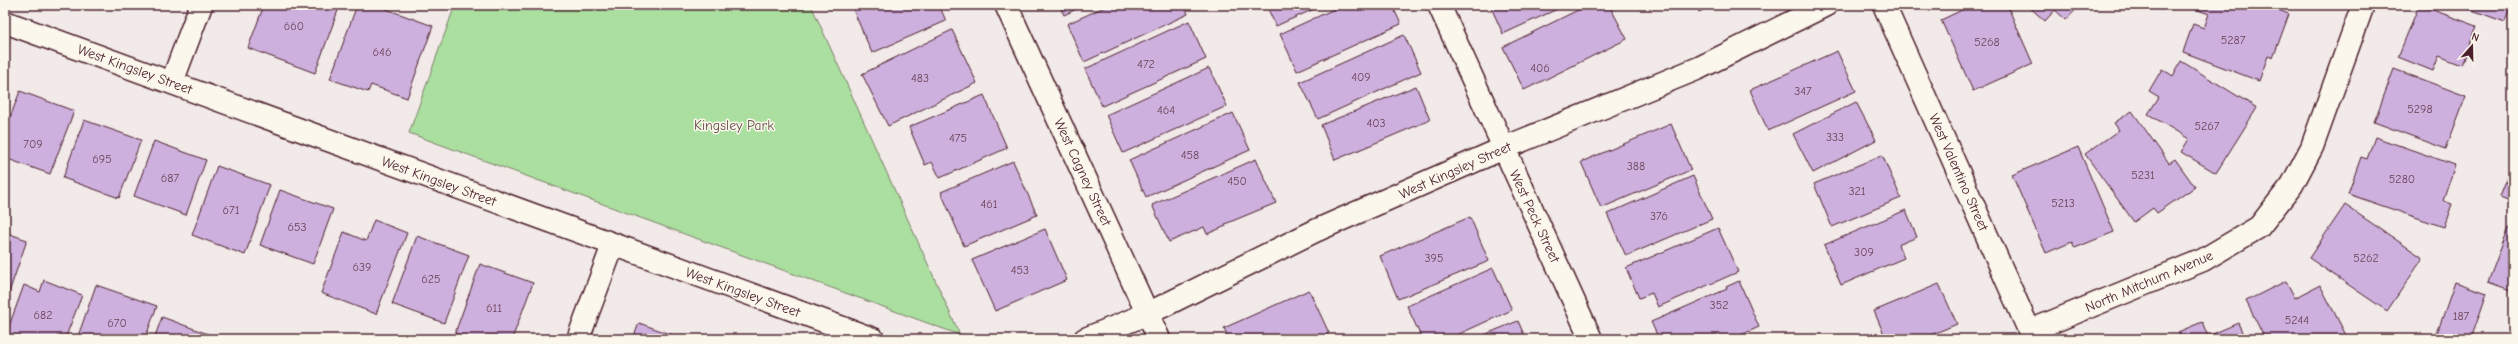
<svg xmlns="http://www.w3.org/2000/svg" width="2518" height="344" font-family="'Comic Neue',sans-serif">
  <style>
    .green { fill: #abdfa0; stroke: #7a7f66 }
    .building { fill: #cdb0de; stroke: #4a1f2b }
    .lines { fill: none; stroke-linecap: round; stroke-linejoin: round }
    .street-casing { stroke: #4a1f2b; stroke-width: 25 }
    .street { stroke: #fbf7ec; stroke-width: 22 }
    .labels { text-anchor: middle; stroke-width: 3; stroke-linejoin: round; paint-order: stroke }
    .number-label { font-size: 12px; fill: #6b4358 }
    .street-label { font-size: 14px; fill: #4a1f2b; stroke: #fbf7ec }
    .park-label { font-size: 14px; fill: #624f48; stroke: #fbf7ec }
  </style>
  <rect width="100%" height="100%" fill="#f2e9e9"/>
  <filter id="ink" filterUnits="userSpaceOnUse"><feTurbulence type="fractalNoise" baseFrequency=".025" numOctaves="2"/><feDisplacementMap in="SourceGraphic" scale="8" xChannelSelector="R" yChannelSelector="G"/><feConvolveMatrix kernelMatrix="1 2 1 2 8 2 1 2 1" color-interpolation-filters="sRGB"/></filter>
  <g filter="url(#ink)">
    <path class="green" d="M455,5H811L960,335L409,133Z"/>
    <g class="building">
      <path d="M264,5H340L315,73L248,48Z"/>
      <path d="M357,5H375L433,26L407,98L371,85L368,92L330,79Z"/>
      <path d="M851,5H939L946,21L872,53Z"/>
      <path d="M1059,5H1085L1064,15Z"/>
      <path d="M1109,5H1184L1188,14L1084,62L1067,24Z"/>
      <path d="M1266,5H1323L1276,26Z"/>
      <path d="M1343,5H1392L1401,24L1297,71L1280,34Z"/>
      <path d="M1490,5H1566L1503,34Z"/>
      <path d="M1588,5H1609L1627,39L1524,90L1503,47Z"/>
      <path d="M1695,5H1713L1699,12Z"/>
      <path d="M1963,5H2007L2033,64L1973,91L1941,20L1964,9Z"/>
      <path d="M2027,5H2080L2066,20L2055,10L2045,21Z"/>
      <path d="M2184,5H2265L2289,14L2273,58L2268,56L2259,81L2183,52L2193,24L2204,28L2209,14Z"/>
      <path d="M2419,5L2477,26L2462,65L2439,56L2433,71L2398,57Z"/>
      <path d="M2458,5H2511L2505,22Z"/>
      <path d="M1189,21L1206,59L1102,106L1085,69Z"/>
      <path d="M952,30L977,83L888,126L862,74Z"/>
      <path d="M1404,35L1421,72L1318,119L1300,82Z"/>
      <path d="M1837,51L1856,91L1768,131L1750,90Z"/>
      <path d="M2181,61L2257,108L2216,173L2181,152L2189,139L2148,114L2159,97L2149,91L2162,69L2173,76Z"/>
      <path d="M1209,68L1227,106L1123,153L1106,115Z"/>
      <path d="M2394,69L2466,96L2446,149L2374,122Z"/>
      <path d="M1416,86L1430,120L1335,160L1321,125Z"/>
      <path d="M20,91L74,111L50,174L5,158V131Z"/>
      <path d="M984,95L1007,148L940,178L932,162L925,165L909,127Z"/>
      <path d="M1856,102L1876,140L1813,173L1793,134Z"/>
      <path d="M2132,111L2169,163L2175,159L2195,187L2157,213L2153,208L2134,222L2085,154L2119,130L2114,123Z"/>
      <path d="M1233,113L1250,150L1146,197L1129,160Z"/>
      <path d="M84,120L141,140L119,198L63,178Z"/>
      <path d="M1671,124L1691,170L1601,208L1581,162Z"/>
      <path d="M2375,137L2455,165L2443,201L2452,204L2444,227L2348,194L2361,157L2367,159Z"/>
      <path d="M154,141L206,160L186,215L134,196Z"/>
      <path d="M2078,147L2114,232L2075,248L2072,242L2046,253L2012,175Z"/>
      <path d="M1882,155L1901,198L1832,227L1814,184Z"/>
      <path d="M1256,159L1276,203L1225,224L1226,226L1207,234L1204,227L1169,242L1152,205Z"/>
      <path d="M1013,161L1037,215L964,246L941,192Z"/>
      <path d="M2513,163V202L2500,197Z"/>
      <path d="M217,166L270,185L245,255L192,235Z"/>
      <path d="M1693,176L1712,219L1626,256L1607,214Z"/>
      <path d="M280,190L333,209L313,264L260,245Z"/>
      <path d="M2345,205L2423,258L2387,311L2309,258Z"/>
      <path d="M1906,210L1917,237L1898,245L1904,258L1841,285L1824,245Z"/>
      <path d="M1470,217L1489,261L1398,299L1380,256Z"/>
      <path d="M374,220L407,233L376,314L321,293L344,232L366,241Z"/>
      <path d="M2509,227L2513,229V291L2488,282Z"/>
      <path d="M1718,228L1738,272L1658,307L1652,293L1639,298L1626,268Z"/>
      <path d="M1045,229L1067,280L995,311L972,260Z"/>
      <path d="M7,233L27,240L5,304V239Z"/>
      <path d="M417,236L469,255L444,323L392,304Z"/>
      <path d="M480,264L533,283L512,339H471L455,333Z"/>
      <path d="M1493,268L1512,310L1448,339H1422L1407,306Z"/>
      <path d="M44,280L82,295L65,339L5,337L24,285L40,292Z"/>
      <path d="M1739,281L1759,327L1732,339H1659L1651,322L1727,289L1726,287Z"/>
      <path d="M2286,281L2295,298L2320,285L2348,339H2265L2246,301Z"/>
      <path d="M2455,282L2487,293L2471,339H2435Z"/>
      <path d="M1939,284L1957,324L1921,339H1886L1874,311Z"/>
      <path d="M96,285L157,306L145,339H77Z"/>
      <path d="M1309,290L1329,333L1316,339H1229L1224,328Z"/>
      <path d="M162,317L216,337L215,339H154Z"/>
      <path d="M1518,321L1526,339H1474Z"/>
      <path d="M2202,322L2208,336L2238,323L2245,339H2181L2178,332Z"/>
      <path d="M639,323L684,339H633Z"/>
    </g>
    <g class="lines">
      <defs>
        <g id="street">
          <path d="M1006,5L1159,339"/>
          <path d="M1439,5L1591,339"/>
          <path d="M1884,5L2033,339"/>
          <path d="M5,22L873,339"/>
          <path d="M172,82L201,5"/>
          <path d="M2030,331L2203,260L2259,227L2292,185L2312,147L2363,5"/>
          <path d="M578,339L613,245"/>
          <path d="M1085,339L1147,314L1315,231L1504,148L1699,68L1826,5"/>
        </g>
      </defs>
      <use href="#street" class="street-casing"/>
      <use href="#street" class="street"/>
    </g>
  </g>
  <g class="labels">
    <g class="number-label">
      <text x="294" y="30">660</text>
      <text x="2233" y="44">5287</text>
      <text x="1987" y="46">5268</text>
      <text x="382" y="56">646</text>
      <text x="1146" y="68">472</text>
      <text x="1540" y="72">406</text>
      <text x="1361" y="81">409</text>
      <text x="920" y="82">483</text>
      <text x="1803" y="95">347</text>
      <text x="2420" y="113">5298</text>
      <text x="1166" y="114">464</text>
      <text x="1376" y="127">403</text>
      <text x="2207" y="130">5267</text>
      <text x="1835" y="141">333</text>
      <text x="958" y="142">475</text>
      <text x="33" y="148">709</text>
      <text x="1190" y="159">458</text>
      <text x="102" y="163">695</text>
      <text x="1636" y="170">388</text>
      <text x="2143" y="179">5231</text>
      <text x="170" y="182">687</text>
      <text x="2402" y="183">5280</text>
      <text x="1237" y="185">450</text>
      <text x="1857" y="195">321</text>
      <text x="2063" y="207">5213</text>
      <text x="989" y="208">461</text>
      <text x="231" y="214">671</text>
      <text x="1659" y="220">376</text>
      <text x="297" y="231">653</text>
      <text x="1864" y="256">309</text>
      <text x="1434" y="262">395</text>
      <text x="2366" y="262">5262</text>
      <text x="362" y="271">639</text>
      <text x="1020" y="274">453</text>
      <text x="431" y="283">625</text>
      <text x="1719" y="309">352</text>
      <text x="494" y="312">611</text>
      <text x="43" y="319">682</text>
      <text x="2461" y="320">187</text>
      <text x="2297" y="324">5244</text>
      <text x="117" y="327">670</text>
    </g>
    <g class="street-label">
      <text transform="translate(135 69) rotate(20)" y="5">West Kingsley Street</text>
      <text transform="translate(1455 170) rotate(-24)" y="5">West Kingsley Street</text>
      <text transform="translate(1083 172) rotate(65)" y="5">West Cagney Street</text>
      <text transform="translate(1959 172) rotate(66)" y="5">West Valentino Street</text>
      <text transform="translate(439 181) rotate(20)" y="5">West Kingsley Street</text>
      <text transform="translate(1535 216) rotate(65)" y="5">West Peck Street</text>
      <text transform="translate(2149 281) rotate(-23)" y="5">North Mitchum Avenue</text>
      <text transform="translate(743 292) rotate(20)" y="5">West Kingsley Street</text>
    </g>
    <g class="park-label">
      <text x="734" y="130">Kingsley Park</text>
    </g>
  </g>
  <rect width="2518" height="344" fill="none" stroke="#fbf7ec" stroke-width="20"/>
  <rect x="10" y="10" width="2498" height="324" fill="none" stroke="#4a1f2b" stroke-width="1.5" filter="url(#ink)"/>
  <g transform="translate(2472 46) rotate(20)" stroke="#fbf7ec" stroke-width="3" paint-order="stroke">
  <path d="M0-3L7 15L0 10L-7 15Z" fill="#4a1f2b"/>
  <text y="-6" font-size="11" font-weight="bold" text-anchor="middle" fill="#4a1f2b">N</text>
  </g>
</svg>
